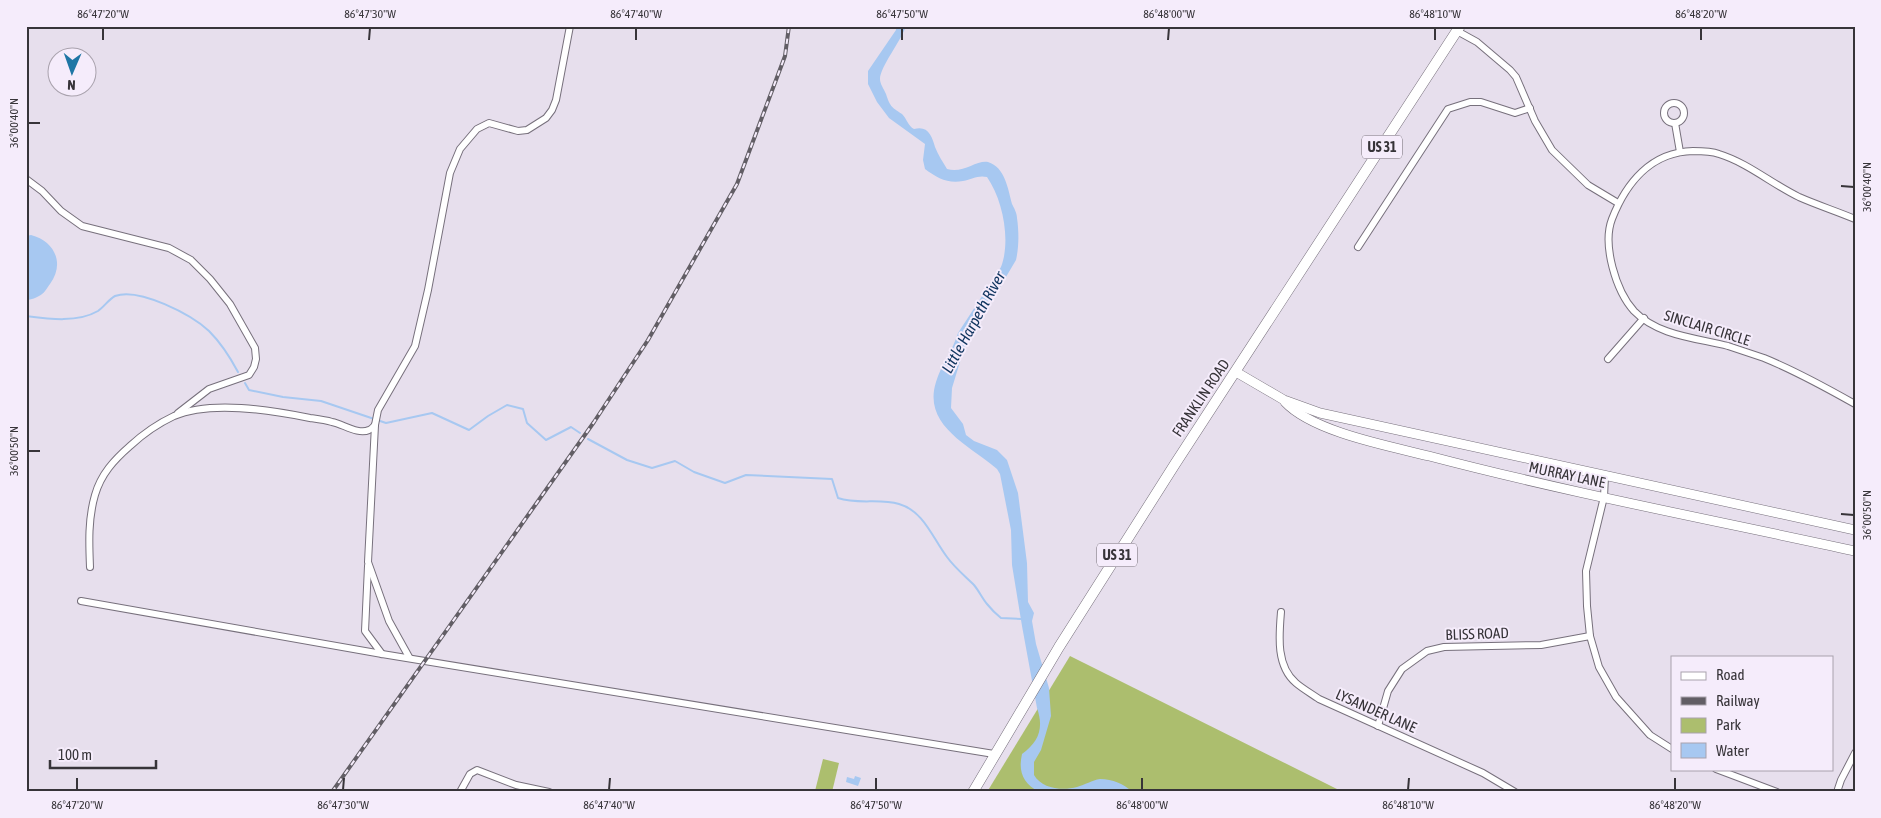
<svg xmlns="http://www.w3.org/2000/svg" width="1881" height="818" font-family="'Asap Condensed',sans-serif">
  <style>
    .green { fill: #acbe6e }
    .water { fill: #a7c8f1 }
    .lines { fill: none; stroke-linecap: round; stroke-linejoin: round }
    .stream { stroke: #a7c8f1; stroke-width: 2 }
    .minor-casing { stroke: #77707c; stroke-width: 8 }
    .secondary-casing { stroke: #77707c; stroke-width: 10 }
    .primary-casing { stroke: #77707c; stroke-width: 11 }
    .minor { stroke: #fff; stroke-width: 6 }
    .secondary { stroke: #fff; stroke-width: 9 }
    .primary { stroke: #fff; stroke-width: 10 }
    .rail-casing { stroke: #625e65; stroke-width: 4 }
    .rail { stroke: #f5ecfb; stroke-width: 2; stroke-dasharray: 5.5; stroke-linecap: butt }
    .ticks { fill: none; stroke: #373439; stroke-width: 2 }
    .labels { text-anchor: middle; stroke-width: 4; stroke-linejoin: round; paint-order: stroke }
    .shield { fill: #f5ecfb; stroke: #706b73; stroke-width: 1 }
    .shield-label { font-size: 14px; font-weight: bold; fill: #373439 }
    .street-label { font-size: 15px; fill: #373439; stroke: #f5ecfb }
    .water-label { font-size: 16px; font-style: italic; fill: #10355f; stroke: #f5ecfb }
    .neatline { fill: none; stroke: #373439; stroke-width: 2 }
    .ticks-label { font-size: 12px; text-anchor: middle; fill: #373439 }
  </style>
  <rect width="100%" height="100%" fill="#e7dfed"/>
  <g class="green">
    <path d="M1070,656L1343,792H987Z"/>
    <path d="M823,759L839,763L832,792L815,791Z"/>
  </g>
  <g class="water">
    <path d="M896,26H906C901,41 880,67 880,79C880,84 884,89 886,94C890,106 891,107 902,114C907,119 908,126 914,129C928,125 932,136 935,147C938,155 943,162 947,169C963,174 976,160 988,162C1005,167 1008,189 1012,204C1014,208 1017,213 1017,218C1019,232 1019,247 1016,260L971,336L963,352L952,388L951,408L963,424L966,435L974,441L997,450L1007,460L1018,493L1027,563L1028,602L1034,613L1032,621L1036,644L1049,688L1051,716L1041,750L1034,762V775C1042,789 1063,791 1077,787C1085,785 1092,780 1100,779C1113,779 1123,784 1133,792H1039C1023,783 1018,772 1022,754C1039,742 1044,728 1037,708L1022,626L1012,565L1011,530L1000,474L997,469C971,446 922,426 936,382C941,365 953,350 958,333L1001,267C1011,241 1003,200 987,177C978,175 972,179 963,181C948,184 937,178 925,169L923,160L925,144L889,118L877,102L868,84V71L896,30Z"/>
    <path d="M31,235C55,241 65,264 50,284C47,288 44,294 39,296C36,298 32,299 28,300H26V236Z"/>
    <path d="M855,776L861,778L858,786L846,782L847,777L854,779Z"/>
  </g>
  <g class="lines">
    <g class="stream">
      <path d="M26,316C49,319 77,323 98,311C104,307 109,299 115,296C139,287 192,315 209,331C221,343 230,357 238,372"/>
      <path d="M245,383L249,390L283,397L321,401L386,423L432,413L469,430L488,416L507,405L523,409L527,423L546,440L571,427L580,433"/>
      <path d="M588,439L627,460L652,468L675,461L694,472L725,483L746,475L832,479L838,498C858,505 879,498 899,504C924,511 933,539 947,557C955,568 965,576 974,585C979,591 982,598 987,604C991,609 996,614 1001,618L1021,619"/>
    </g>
    <defs>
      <g id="minor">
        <path d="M1457,31L1477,42L1510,70L1516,77L1535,121L1552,150L1588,185L1618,203"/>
        <circle cx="1674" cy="113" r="10"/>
        <path d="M1675,123L1680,152"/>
        <path d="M26,179L42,191L61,211L82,226L169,248L191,260L210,279L230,304L255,348L256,359L254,367L249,375L209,389L178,413"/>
        <path d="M1855,219C1836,211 1817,205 1799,197C1772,184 1748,163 1719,154C1711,151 1701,151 1693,151C1651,152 1626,183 1612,219C1602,245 1616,291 1634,311C1658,336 1697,338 1728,346C1740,350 1752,354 1764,358C1796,371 1825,387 1855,404"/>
        <path d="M1358,247L1448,109L1470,102H1481L1515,113L1530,108"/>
        <path d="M1608,359L1644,318"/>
        <path d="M375,425L368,562L389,621L409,657"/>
        <path d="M1605,476L1604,497L1586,571L1587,606L1590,636L1599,667L1616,697L1650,735L1672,749"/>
        <path d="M368,566L365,631L382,654"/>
        <path d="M90,567C89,543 88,519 95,495C101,474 114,460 130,446C143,434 157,424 174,416C211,400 271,410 310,418C317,419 325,420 332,422C343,424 358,435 369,430C372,429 373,427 375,425L378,410L415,346L428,290L450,173L460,149L477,129L489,123L518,131L527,130L546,118L552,110L556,100L570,26"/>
        <path d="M81,601L382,654L994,754"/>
        <path d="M1281,612C1279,636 1276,666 1296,683C1303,689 1312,694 1319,699L1483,773L1515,792"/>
        <path d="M1378,726L1388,691L1402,669L1427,651L1444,647L1541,645L1590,636"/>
        <path d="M1716,769L1777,792"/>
        <path d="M460,792L470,774L477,770L516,785L549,792"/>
        <path d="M1837,792L1841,780L1855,753"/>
      </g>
      <g id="secondary">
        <path d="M1236,372L1284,400L1320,413L1855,530"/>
        <path d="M1285,402C1313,432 1389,446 1429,456C1570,493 1713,520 1855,551"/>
      </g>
      <path id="primary" d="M973,792L1059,647L1175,464L1460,26"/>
    </defs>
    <use href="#minor" class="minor-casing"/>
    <use href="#secondary" class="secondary-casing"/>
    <use href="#primary" class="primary-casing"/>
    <use href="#minor" class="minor"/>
    <use href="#secondary" class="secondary"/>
    <use href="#primary" class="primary"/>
    <defs>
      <path id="rail" d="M332,792L594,422L648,340L737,184L785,56L789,26"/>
    </defs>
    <use href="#rail" class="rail-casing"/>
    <use href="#rail" class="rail"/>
  </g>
  <path class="ticks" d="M103,40V28M369,40L370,28M636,40V28M902,40V28M1168,40L1169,28M1435,40V28M1701,40V28M28,123H40M1841,186L1854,187M28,451H40M1841,514L1854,515M77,790V778M343,790L344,778M609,790L610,778M876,790V778M1142,790V778M1408,790L1409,778M1675,790V778"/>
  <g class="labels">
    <g class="shield">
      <rect x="1362" y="135.5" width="40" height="23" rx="4"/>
      <rect x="1097" y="543.5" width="40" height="23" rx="4"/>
    </g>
    <g class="shield-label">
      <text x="1382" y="152">US 31</text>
      <text x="1117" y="560">US 31</text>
    </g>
    <g class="street-label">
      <text transform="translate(1707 328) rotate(17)" y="5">SINCLAIR CIRCLE</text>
      <text transform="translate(1201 398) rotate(-56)" y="5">FRANKLIN ROAD</text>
      <text transform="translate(1567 475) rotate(12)" y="5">MURRAY LANE</text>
      <text transform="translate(1477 634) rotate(-2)" y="5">BLISS ROAD</text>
      <text transform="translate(1376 711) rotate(24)" y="5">LYSANDER LANE</text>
    </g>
    <g class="water-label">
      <text transform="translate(973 322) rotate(-61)" y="6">Little Harpeth River</text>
    </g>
  </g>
  <rect width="1881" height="818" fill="none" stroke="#f5ecfb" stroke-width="55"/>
  <rect x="1671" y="656" width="162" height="115" fill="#f5ecfb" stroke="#a9a2ad"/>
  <rect x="1681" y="672" width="25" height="8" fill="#ffffff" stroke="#a9a2ad"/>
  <text x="1716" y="680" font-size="15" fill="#373439">Road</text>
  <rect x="1681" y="697" width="25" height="8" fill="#625e65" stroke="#a9a2ad"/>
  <text x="1716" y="706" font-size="15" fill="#373439">Railway</text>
  <rect x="1681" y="718" width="25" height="15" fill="#acbe6e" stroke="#a9a2ad"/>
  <text x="1716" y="730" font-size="15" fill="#373439">Park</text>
  <rect x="1681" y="743" width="25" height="15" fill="#a7c8f1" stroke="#a9a2ad"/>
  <text x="1716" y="756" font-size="15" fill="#373439">Water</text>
  <g transform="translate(72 72) rotate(182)"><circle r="24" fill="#f5ecfb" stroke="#a9a2ad"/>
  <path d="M0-4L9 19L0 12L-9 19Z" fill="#1e76a5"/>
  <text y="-8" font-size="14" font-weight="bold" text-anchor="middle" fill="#373439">N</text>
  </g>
  <path d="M50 760v8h106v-8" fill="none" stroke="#373439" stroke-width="2.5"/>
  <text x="58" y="760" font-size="15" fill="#373439" stroke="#f5ecfb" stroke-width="4" paint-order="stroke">100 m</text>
  <rect x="28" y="28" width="1826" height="762" class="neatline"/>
  <g class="ticks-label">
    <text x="103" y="18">86°47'20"W</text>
    <text x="370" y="18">86°47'30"W</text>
    <text x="636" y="18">86°47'40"W</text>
    <text x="902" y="18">86°47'50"W</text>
    <text x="1169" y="18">86°48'00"W</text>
    <text x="1435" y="18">86°48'10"W</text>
    <text x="1701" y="18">86°48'20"W</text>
    <text transform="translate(14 123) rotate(-90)" y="4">36°00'40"N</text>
    <text transform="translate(1867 187) rotate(-90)" y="4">36°00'40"N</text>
    <text transform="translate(14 451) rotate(-90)" y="4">36°00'50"N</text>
    <text transform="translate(1867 515) rotate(-90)" y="4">36°00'50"N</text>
    <text x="77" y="809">86°47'20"W</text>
    <text x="343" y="809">86°47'30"W</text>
    <text x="609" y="809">86°47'40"W</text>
    <text x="876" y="809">86°47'50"W</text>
    <text x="1142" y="809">86°48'00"W</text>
    <text x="1408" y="809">86°48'10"W</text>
    <text x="1675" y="809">86°48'20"W</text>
  </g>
</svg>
